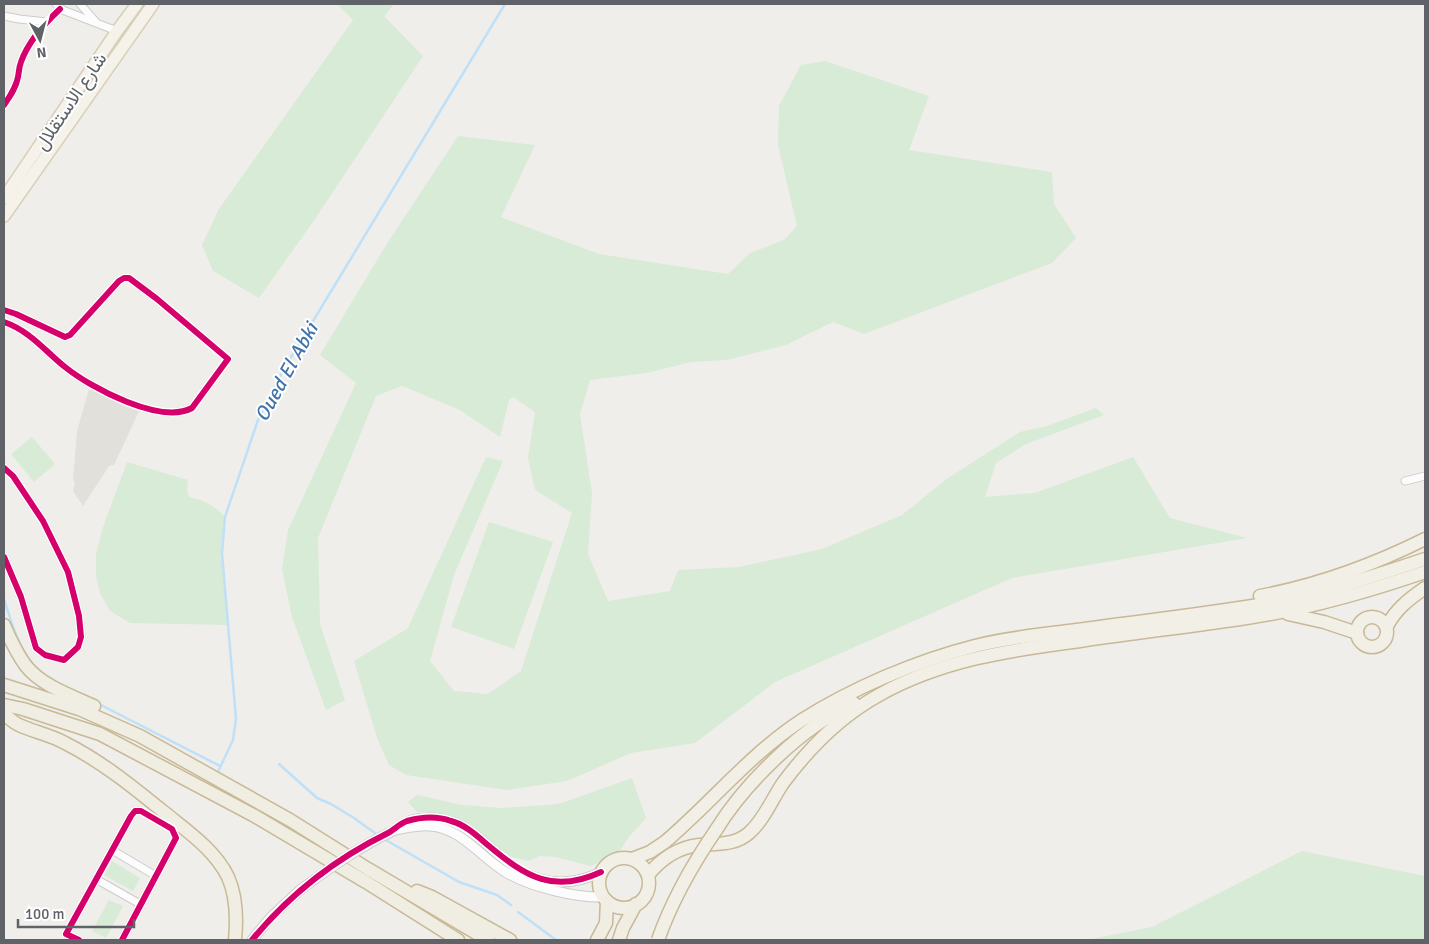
<svg xmlns="http://www.w3.org/2000/svg" width="1429" height="944" font-family="Signika,Vazirmatn,sans-serif">
  <style>
    .education { fill: #e2e0da }
    .green { fill: #d8ebd6 }
    .lines { fill: none; stroke-linecap: round; stroke-linejoin: round }
    .stream { stroke: #bfe0f9; stroke-width: 2.5 }
    .minor-casing { stroke: #cbcccc; stroke-width: 9 }
    .tertiary-casing { stroke: #cbcccc; stroke-width: 11 }
    .primary-casing { stroke: #d7ceb8; stroke-width: 14 }
    .trunk-casing { stroke: #c8b996; stroke-width: 15 }
    .motorway-casing { stroke: #c8b996; stroke-width: 15 }
    .minor { stroke: #fdfcfc; stroke-width: 7 }
    .tertiary { stroke: #fdfcfc; stroke-width: 9 }
    .primary { stroke: #f4f2e9; stroke-width: 11 }
    .trunk { stroke: #f2f0e6; stroke-width: 12 }
    .motorway { stroke: #f0ede3; stroke-width: 12 }
    .tertiary-bridge-casing { stroke: #cbcccc; stroke-width: 11; stroke-linecap: butt }
    .trunk-bridge-casing { stroke: #c8b996; stroke-width: 15; stroke-linecap: butt }
    .tertiary-bridge { stroke: #fdfcfc; stroke-width: 9 }
    .trunk-bridge { stroke: #f2f0e6; stroke-width: 12 }
    .cycleway-casing { stroke: #fff; stroke-width: 9 }
    .cycleway { stroke: #d6006c; stroke-width: 6 }
    .labels { text-anchor: middle; stroke-width: 4; stroke-linejoin: round; paint-order: stroke }
    .street-label { font-size: 19px; fill: #5f6368; stroke: #fff }
    .water-label { font-size: 20px; font-style: italic; fill: #4174aa; stroke: #fff }
  </style>
  <rect width="100%" height="100%" fill="#efeeea"/>
  <path class="education" d="M89,389L140,409L114,465L109,466L83,506L73,491L75,482L73,480L77,431Z"/>
  <g class="green">
    <path d="M337,4H394L384,16L423,56L315,219L259,298L213,271L202,245L219,209L353,20Z"/>
    <path d="M825,61L929,96L909,150L1052,172L1054,204L1076,238L1052,263L864,334L833,322L786,345L727,360L691,362L647,373L590,380L580,414L592,493L588,554L608,601L670,591L678,570L739,567L822,549L902,515L948,478L1020,432L1047,426L1096,408L1104,415L1026,444L996,463L985,497L1035,493L1133,457L1170,518L1247,538L1012,578L775,682L695,743L631,753L567,781L507,790L406,775L389,765L377,738L354,661L408,628L486,457L503,461L454,575L430,661L454,691L488,694L521,671L572,513L535,490L528,458L535,412L513,397L509,400L500,437L460,410L402,386L376,396L318,538L320,624L345,700L326,710L292,617L282,569L288,530L356,383L320,355L388,242L458,136L535,145L501,217L599,254L728,274L750,253L784,240L797,226L778,145L779,106L801,65Z"/>
    <path d="M32,437L55,464L34,482L11,454Z"/>
    <path d="M127,462L188,480L187,491L189,497C204,500 215,506 225,517L222,553L229,625L130,623L110,611L100,593L96,576V554L102,530Z"/>
    <path d="M489,522L553,542L514,649L451,627Z"/>
    <path d="M632,778L646,818L628,838L616,857L605,859L591,866L555,857L540,856L528,861L508,856L490,841L468,826L448,818L425,812H417L408,802L417,795L462,805L501,808L549,805L562,803Z"/>
    <path d="M1302,851L1425,876V940H1087L1152,927Z"/>
    <path d="M112,861L140,878L133,891L104,875Z"/>
    <path d="M109,900L123,906L106,938L92,931Z"/>
  </g>
  <g class="lines">
    <g class="stream">
      <path d="M4,599C12,624 19,653 40,671"/>
      <path d="M99,704L220,766"/>
      <path d="M279,764L317,798L331,804L354,818L379,836"/>
      <path d="M217,774L233,740L236,719L222,553L225,517L258,420L284,369L505,4"/>
      <path d="M384,839L459,882L497,895L511,905"/>
      <path d="M518,912L556,940"/>
    </g>
    <defs>
      <g id="minor">
        <path d="M56,4L60,9L117,31"/>
        <path d="M80,4L96,22"/>
        <path d="M4,16L19,19L47,22"/>
        <path d="M4,105C10,96 16,88 18,77C19,72 19,67 21,62C28,42 45,23 60,9"/>
        <path d="M4,310L16,314L65,337L70,335L119,281L124,278H129L157,299L228,359L192,408C161,425 91,388 65,367C45,351 30,331 4,322"/>
        <path d="M4,468L13,476L43,521L68,572L79,616L81,637L78,647L64,660L45,655L36,648L21,597L4,557"/>
        <path d="M1405,481L1425,476"/>
        <path d="M112,850L156,876"/>
        <path d="M96,879L140,904"/>
        <path d="M79,940L66,934L131,816L135,811H141L172,829L176,838L122,940"/>
      </g>
      <g id="tertiary">
        <path d="M395,830C407,828 418,825 430,826C462,828 481,858 507,873C531,887 576,898 604,897"/>
        <path d="M393,831C403,822 414,818 427,818C469,816 489,853 521,871C549,886 574,885 601,872"/>
        <path d="M252,940L271,917L300,890"/>
      </g>
      <g id="primary">
        <path d="M4,198L117,31L137,4"/>
        <path d="M4,216L153,4"/>
      </g>
      <g id="trunk">
        <path d="M1260,596C1318,585 1373,565 1425,539"/>
        <path d="M1288,614L1324,622L1357,633"/>
        <circle cx="1372" cy="632" r="15"/>
        <path d="M1387,626C1396,609 1409,599 1425,588"/>
        <path d="M716,830C745,783 803,726 854,703"/>
        <circle cx="624" cy="883" r="25"/>
        <path d="M632,859L650,852L665,842C712,802 750,754 802,720C853,688 916,661 975,646C1006,638 1037,635 1069,631C1134,622 1200,615 1264,604C1319,594 1372,577 1425,559"/>
        <path d="M648,875C661,859 679,847 699,845C717,843 734,846 749,833C764,820 772,799 783,783C809,748 841,716 879,695C941,660 1010,650 1080,641C1133,633 1186,627 1240,619C1304,610 1364,593 1425,572"/>
      </g>
      <g id="motorway">
        <path d="M4,625C10,639 17,654 26,666C42,686 72,696 94,706"/>
        <path d="M4,685L79,709L140,736L290,820L368,869L488,940"/>
        <path d="M4,705L23,709L100,734L253,815L366,882L458,940"/>
        <path d="M4,714C9,718 14,723 19,725C34,732 51,735 65,743C101,761 133,787 165,813C187,831 215,850 228,877C237,897 237,919 235,940"/>
        <path d="M417,891L432,897L510,940"/>
        <path d="M597,940L606,923L607,901"/>
        <path d="M619,940L623,928L636,904"/>
      </g>
    </defs>
    <use href="#minor" class="minor-casing"/>
    <use href="#tertiary" class="tertiary-casing"/>
    <use href="#primary" class="primary-casing"/>
    <use href="#trunk" class="trunk-casing"/>
    <use href="#motorway" class="motorway-casing"/>
    <use href="#minor" class="minor"/>
    <use href="#tertiary" class="tertiary"/>
    <use href="#primary" class="primary"/>
    <use href="#trunk" class="trunk"/>
    <use href="#motorway" class="motorway"/>
    <defs>
      <path id="tertiary-bridge" d="M300,890C330,868 359,847 393,831"/>
      <path id="trunk-bridge" d="M658,940C672,900 692,865 716,830"/>
    </defs>
    <use href="#tertiary-bridge" class="tertiary-bridge-casing"/>
    <use href="#trunk-bridge" class="trunk-bridge-casing"/>
    <use href="#tertiary-bridge" class="tertiary-bridge"/>
    <use href="#trunk-bridge" class="trunk-bridge"/>
    <defs>
      <g id="cycleway">
        <path d="M4,105C10,96 16,88 18,77C19,72 19,67 21,62C28,42 45,23 60,9"/>
        <path d="M4,310L16,314L65,337L70,335L119,281L124,278H129L157,299L228,359L192,408C161,425 91,388 65,367C45,351 30,331 4,322"/>
        <path d="M4,468L13,476L43,521L68,572L79,616L81,637L78,647L64,660L45,655L36,648L21,597L4,557"/>
        <path d="M79,940L66,934L131,816L135,811H141L172,829L176,838L122,940"/>
        <path d="M252,940C289,895 335,859 388,833C394,830 399,824 407,821C421,817 437,816 451,821C466,825 477,836 489,846C526,877 554,894 601,872"/>
      </g>
    </defs>
    <use href="#cycleway" class="cycleway-casing"/>
    <use href="#cycleway" class="cycleway"/>
  </g>
  <g class="labels">
    <g class="street-label">
      <text transform="translate(70 101) rotate(-56)" y="7">شارع الاستقلال</text>
    </g>
    <g class="water-label">
      <text transform="translate(286 372) rotate(-61)" y="7">Oued El Abki</text>
    </g>
  </g>
  <rect width="1429" height="944" fill="none" stroke="#5f6368" stroke-width="10"/>
  <g transform="translate(40 40) rotate(173)" stroke="#ffffff" stroke-width="4" paint-order="stroke">
  <path d="M0-4L9 19L0 12L-9 19Z" fill="#5f6368"/>
  <text y="-8" font-size="14" font-weight="bold" text-anchor="middle" fill="#5f6368">N</text>
  </g>
  <path d="M18 919v8h116v-8" fill="none" stroke="#5f6368" stroke-width="2.5"/>
  <text x="25" y="919" font-size="15" fill="#5f6368" stroke="#ffffff" stroke-width="4" paint-order="stroke">100 m</text>
</svg>
